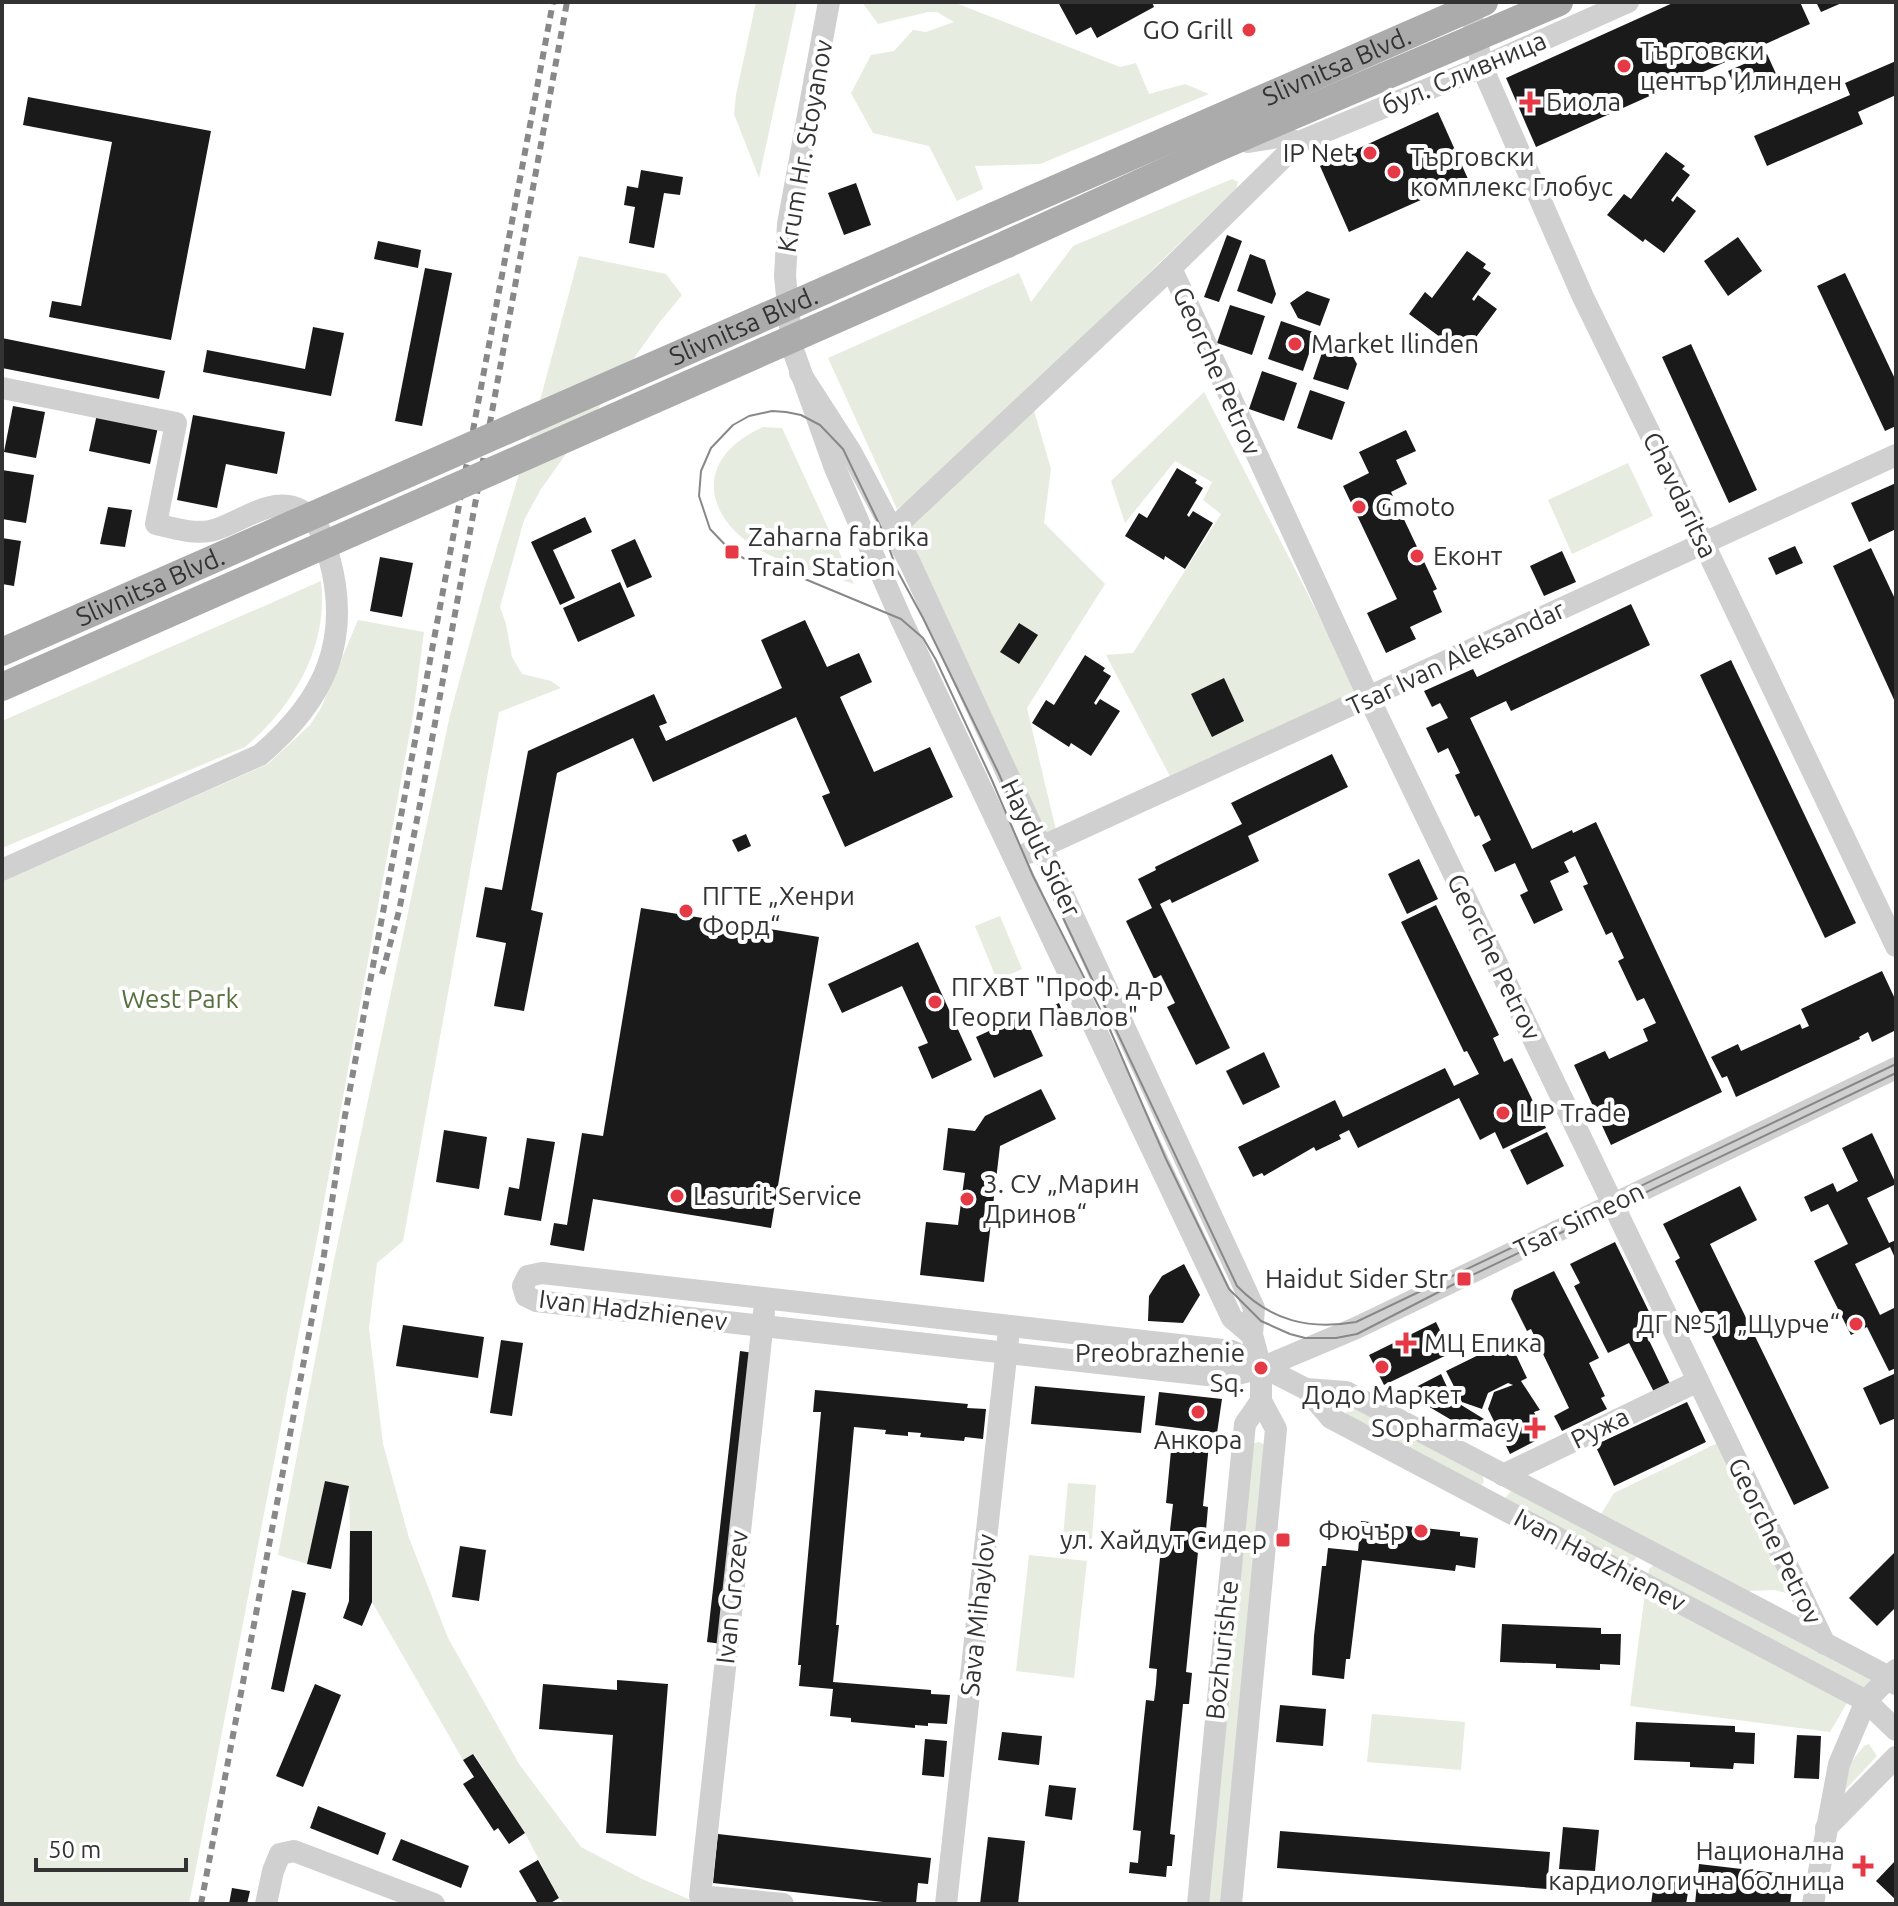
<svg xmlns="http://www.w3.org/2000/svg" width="1898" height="1906" font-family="Ubuntu,sans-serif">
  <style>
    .green { fill: #e6ecdf }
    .building { fill: #1a1a1a }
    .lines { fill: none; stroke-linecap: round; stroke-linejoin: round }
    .minor { stroke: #d0d0d0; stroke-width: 22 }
    .major { stroke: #ababab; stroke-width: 28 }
    .tram { stroke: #888; stroke-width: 2 }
    .rail { stroke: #888; stroke-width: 6; stroke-dasharray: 8 6; stroke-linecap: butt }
    .major-bridge { stroke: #ababab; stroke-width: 28 }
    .poi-dot { fill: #e63946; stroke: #fff; stroke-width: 3 }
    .labels { text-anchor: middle; stroke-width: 8; stroke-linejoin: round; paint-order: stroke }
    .poi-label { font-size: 26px; fill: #333; stroke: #fff; text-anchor: start }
    .street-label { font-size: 26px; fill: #333; stroke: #fff }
    .park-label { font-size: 26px; fill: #56703f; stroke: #fff }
  </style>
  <rect width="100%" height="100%" fill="#fff"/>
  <g class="green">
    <path d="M756,2H797L759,178L734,114L736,95Z"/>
    <path d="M862,2H953L1120,67L1136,63L1149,94L1185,84L1209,94L1040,164L975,166L983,189L957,201L929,146L873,133L851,93L871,55L894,51L913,30L926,32L954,22L937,12H928L878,24Z"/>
    <path d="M1232,179L1238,182L1236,189L927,487L897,509L828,358L1019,273L1031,302L1073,246Z"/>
    <path d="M579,256L666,274L682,295L659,323L541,489L524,520L500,607L506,624L512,657L522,674L551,681L561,688L499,712L403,1241L377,1263L369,1328L383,1444L409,1538L448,1638L519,1764L581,1847L642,1879L700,1904H565L559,1898L525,1833L474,1754L463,1760L372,1602V1532L350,1531L349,1486L325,1481L307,1564L278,1555L334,1260L450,715L484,590L529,441Z"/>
    <path d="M1204,392L1359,694L1172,780L1106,655L1133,653L1221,514L1203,500L1212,482L1175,461L1125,523L1111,481Z"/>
    <path d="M1033,407L1051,469L1044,523L1105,584L1027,708L1056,830L1044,837L901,532Z"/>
    <path d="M763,427L782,428L854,584C825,574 793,567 767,554C703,521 691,459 763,427Z"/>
    <path d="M1628,463L1653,516L1572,554L1548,500Z"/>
    <path d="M321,581C329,646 293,707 245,747L2,848V721Z"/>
    <path d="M358,620L424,632L413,715L320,1223L189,1904H2V882L268,764L310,725L321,708Z"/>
    <path d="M1000,916L1022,969L997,980L975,926Z"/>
    <path d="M1350,1406L1482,1474L1484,1482L1479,1487L1342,1421Z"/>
    <path d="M1726,1439L1803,1598L1775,1590L1747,1591L1601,1514L1614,1493Z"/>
    <path d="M1259,1442L1266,1445L1221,1904H1205L1250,1444Z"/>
    <path d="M1068,1483L1096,1485L1092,1539L1063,1536Z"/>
    <path d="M1511,1491H1516L1637,1555L1635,1560L1628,1563L1505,1498Z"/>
    <path d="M1029,1555L1087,1561L1074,1678L1016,1671Z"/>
    <path d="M1655,1564L1869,1678L1871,1681L1865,1693L1648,1576L1649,1569Z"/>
    <path d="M1645,1593L1840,1692L1847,1703L1830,1732L1630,1706Z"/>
    <path d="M1372,1714L1465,1722L1461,1770L1367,1762Z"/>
    <path d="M1869,1744L1877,1756L1845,1790L1841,1775L1864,1746Z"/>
  </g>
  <g class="building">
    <path d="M1058,2H1152L1154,7L1097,38L1091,27L1076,35Z"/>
    <path d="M1675,2H1800L1810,24L1536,147L1506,78Z"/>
    <path d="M1816,2H1844L1821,12Z"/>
    <path d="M1767,54L1777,76L1738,94L1728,71Z"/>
    <path d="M1896,61V95L1858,112L1863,124L1767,166L1754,136L1850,95L1845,83Z"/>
    <path d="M28,97L211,131L171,340L49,317L52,301L81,306L112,142L23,125Z"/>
    <path d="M1438,112L1468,179L1349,232L1320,166Z"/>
    <path d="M1666,152L1685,166L1682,169L1690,175L1671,200L1673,202L1677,196L1696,211L1664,253L1645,239L1643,242L1607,215L1624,194L1631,199Z"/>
    <path d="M641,170L683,177L680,195L664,193L654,248L629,243L635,207L624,205L627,186L638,188Z"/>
    <path d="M856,183L871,225L844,235L828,193Z"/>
    <path d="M1227,235L1242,241L1219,302L1204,297Z"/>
    <path d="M1738,237L1762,271L1728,296L1704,261Z"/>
    <path d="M378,241L421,250L418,268L374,259Z"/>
    <path d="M1467,251L1486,264L1483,268L1491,273L1472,299L1474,301L1478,295L1497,309L1465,352L1446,338L1444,340L1409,314L1425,292L1432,298Z"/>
    <path d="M1250,254L1265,260L1276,294L1272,304L1237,291Z"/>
    <path d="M425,268L452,273L422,426L395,421Z"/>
    <path d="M1845,273L1896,381V426L1885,431L1817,286Z"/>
    <path d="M1307,291L1330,299L1320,326L1298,318L1290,303Z"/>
    <path d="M1230,305L1265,316L1252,355L1217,343Z"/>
    <path d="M1281,321L1316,333L1303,371L1268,359Z"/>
    <path d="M313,327L344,333L331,396L203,372L207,350L305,369Z"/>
    <path d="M2,338L165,371L159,399L2,368Z"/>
    <path d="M1326,341L1348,348L1357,364L1348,390L1313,379Z"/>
    <path d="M1691,344L1757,490L1729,503L1662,357Z"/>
    <path d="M1262,371L1297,383L1284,421L1249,409Z"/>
    <path d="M1310,390L1345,402L1332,440L1297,428Z"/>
    <path d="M13,406L45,412L36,458L4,452Z"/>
    <path d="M97,414L158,427L150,464L89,451Z"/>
    <path d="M193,415L285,432L277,474L226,464L217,508L177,500Z"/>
    <path d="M1406,430L1416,451L1396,460L1407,484L1391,492L1437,589L1433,591L1442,612L1410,627L1416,639L1386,653L1367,613L1397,599L1343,486L1369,473L1359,452Z"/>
    <path d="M1177,468L1197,480L1195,483L1203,488L1187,515L1189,517L1193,511L1213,523L1185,569L1165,556L1164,560L1125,536L1139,513L1147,518Z"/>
    <path d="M2,470L34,475L26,523L2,519Z"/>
    <path d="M1896,483V529L1869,542L1851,503Z"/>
    <path d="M108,507L132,510L125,547L100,544Z"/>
    <path d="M585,517L592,532L553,550L575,598L560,605L531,542Z"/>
    <path d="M2,538L21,541L14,586L2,584Z"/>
    <path d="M635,539L652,577L627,588L611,550Z"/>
    <path d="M1795,546L1803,563L1776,575L1768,558Z"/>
    <path d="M1871,548L1896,601V704L1833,566Z"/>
    <path d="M1562,551L1576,582L1544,596L1530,566Z"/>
    <path d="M380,557L413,563L402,617L370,611Z"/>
    <path d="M620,582L635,616L578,642L563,608Z"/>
    <path d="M1631,604L1650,645L1511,711L1506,701L1470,718L1532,849L1572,830L1573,833L1596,822L1722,1092L1611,1145L1574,1065L1605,1051L1609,1059L1648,1041L1643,1029L1656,1023L1644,998L1637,1001L1618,961L1624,958L1612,932L1606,935L1583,886L1588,884L1575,856L1564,862L1569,872L1550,881L1563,910L1534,924L1520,895L1528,891L1515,863L1495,872L1482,845L1491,840L1479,815L1475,817L1455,775L1460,773L1448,748L1438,753L1426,728L1448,718L1440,703L1432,707L1424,691L1473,669L1477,677Z"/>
    <path d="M805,620L827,667L859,653L872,682L840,697L874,772L930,747L953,797L845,847L822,796L830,793L796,717L653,782L633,738L557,773L531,910L543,913L524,1011L494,1006L506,943L476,937L485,887L502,890L528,751L654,694L667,723L659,726L666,741L782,688L761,640Z"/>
    <path d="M1019,623L1038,635L1019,664L1000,652Z"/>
    <path d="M1085,655L1105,668L1103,671L1111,676L1094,703L1096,705L1100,699L1120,711L1091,756L1071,743L1069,747L1032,723L1046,700L1054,705Z"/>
    <path d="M1731,660L1856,923L1825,938L1700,675Z"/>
    <path d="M1224,678L1244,721L1212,737L1191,694Z"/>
    <path d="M1332,754L1348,787L1248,836L1259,861L1172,903L1170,899L1160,904L1230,1048L1196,1065L1167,1007L1175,1003L1161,975L1154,979L1126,921L1152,908L1138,879L1156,870L1155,867L1242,824L1231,803Z"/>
    <path d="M746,834L751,846L738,852L732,840Z"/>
    <path d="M1419,859L1438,899L1407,914L1388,874Z"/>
    <path d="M1436,905L1499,1035L1493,1038L1504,1062L1512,1058L1546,1128L1503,1149L1495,1132L1480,1140L1459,1098L1358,1148L1349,1130L1339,1135L1341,1139L1316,1151L1314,1147L1264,1176L1262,1173L1253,1177L1238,1147L1335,1100L1343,1117L1445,1068L1454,1086L1479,1074L1467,1051L1464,1052L1401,922Z"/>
    <path d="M641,908L819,937L771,1228L593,1199L584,1251L550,1245L554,1223L567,1225L582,1133L603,1136Z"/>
    <path d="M918,942L972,1060L932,1079L918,1047L928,1043L902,986L842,1013L828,984Z"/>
    <path d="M1882,971L1896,1001V1030L1872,1042L1868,1032L1859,1037L1860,1039L1736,1097L1727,1076L1722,1078L1711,1057L1738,1044L1741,1051L1800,1024L1802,1029L1809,1026L1801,1009Z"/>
    <path d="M1059,1003L1068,1024L1055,1030L1046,1009Z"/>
    <path d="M1024,1015L1043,1056L994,1078L976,1037Z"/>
    <path d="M1264,1052L1280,1087L1243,1105L1226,1071Z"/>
    <path d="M1041,1089L1056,1119L1000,1146L984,1282L920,1275L926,1222L958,1225L965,1173L943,1170L948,1128L975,1131L985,1116Z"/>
    <path d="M444,1130L487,1137L479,1189L436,1182Z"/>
    <path d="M1547,1132L1564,1166L1527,1185L1510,1150Z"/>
    <path d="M1872,1133L1896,1184L1867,1198L1889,1243L1896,1240V1260L1890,1247L1855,1264L1880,1315L1896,1307V1368L1889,1371L1867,1327L1851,1335L1814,1261L1848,1244L1828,1204L1811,1212L1804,1197L1833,1183L1837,1192L1858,1181L1842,1148Z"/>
    <path d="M527,1138L555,1142L541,1221L504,1215L509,1187L519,1189Z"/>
    <path d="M1740,1186L1757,1220L1710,1244L1829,1488L1794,1505L1675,1261L1680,1258L1663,1224Z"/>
    <path d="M1615,1242L1657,1328L1646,1334L1670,1384L1654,1392L1629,1343L1608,1353L1574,1286L1580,1283L1570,1264Z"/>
    <path d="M1184,1264L1200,1295L1183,1323L1148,1321L1149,1296L1162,1276Z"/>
    <path d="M1554,1271L1599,1358L1589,1363L1605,1396L1601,1398L1607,1409L1562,1431L1554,1416L1569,1408L1531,1329L1527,1331L1511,1299L1514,1290Z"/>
    <path d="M1436,1322L1451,1353L1384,1385L1369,1355Z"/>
    <path d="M403,1325L484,1337L478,1378L396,1366Z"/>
    <path d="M501,1340L523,1343L512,1416L490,1413Z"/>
    <path d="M1509,1340L1527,1378L1521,1381L1540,1410L1534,1412L1543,1430L1536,1434L1539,1439L1510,1454L1488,1409L1494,1392L1513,1385L1508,1383L1488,1393L1482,1409L1462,1402L1446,1371Z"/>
    <path d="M740,1351L754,1353L722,1644L707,1642Z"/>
    <path d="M1896,1373V1418L1880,1425L1863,1388Z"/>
    <path d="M1441,1374L1453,1400L1484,1419L1475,1434L1416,1399V1387Z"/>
    <path d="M1035,1386L1145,1396L1141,1433L1031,1424Z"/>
    <path d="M815,1390L968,1404L967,1408L986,1409L983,1439L965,1437L964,1441L920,1437L921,1433L908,1432V1436L885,1434L886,1430L854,1427L836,1625H839L833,1682L931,1690V1694L950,1695L947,1724L928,1723V1726L915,1725V1728L851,1722V1718L830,1716L833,1689L799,1686L801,1665H798L821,1412H813Z"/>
    <path d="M1159,1392L1222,1399L1217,1433L1155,1425Z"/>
    <path d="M1687,1402L1706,1442L1614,1486L1595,1445Z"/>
    <path d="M1172,1440L1209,1444L1203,1506L1208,1507L1205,1542H1199L1186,1672L1192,1673L1189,1704H1183L1170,1834L1175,1835L1172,1866H1167L1166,1877L1129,1873L1130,1862L1138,1863L1141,1831L1133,1830L1142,1737L1146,1700L1154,1701L1156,1684L1157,1669L1149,1668L1162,1538L1169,1539L1173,1504L1166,1503Z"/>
    <path d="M325,1481L349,1486L331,1569L307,1564Z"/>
    <path d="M1361,1521L1460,1532V1536L1478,1538L1475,1568L1456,1565L1455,1571L1362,1560L1350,1659H1346L1344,1679L1312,1675L1314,1636L1322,1566H1326L1328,1548L1358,1551Z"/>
    <path d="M350,1531H372V1602L362,1626L343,1618L349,1601Z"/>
    <path d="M460,1546L486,1550L479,1601L452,1597Z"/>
    <path d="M1896,1551V1607L1877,1626L1849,1598Z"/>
    <path d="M292,1590L306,1593L284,1692L271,1689Z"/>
    <path d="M1502,1624L1601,1628V1634H1621L1620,1665L1600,1664V1670L1556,1668V1664L1500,1662Z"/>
    <path d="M617,1680L668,1684L656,1836L606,1833L613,1735L539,1729L543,1684L617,1690Z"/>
    <path d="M315,1684L341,1695L303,1787L276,1776Z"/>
    <path d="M1280,1705L1326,1709L1323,1746L1276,1742Z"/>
    <path d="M1636,1722L1735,1726V1732L1755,1733L1754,1764L1734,1763L1733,1769L1690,1767V1762L1634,1760Z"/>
    <path d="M1002,1732L1042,1736L1039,1765L998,1760Z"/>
    <path d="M1797,1735L1821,1736L1819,1779L1794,1778Z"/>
    <path d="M925,1739L947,1741L944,1777L922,1775Z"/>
    <path d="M473,1754L525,1833L509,1844L498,1828L494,1831L463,1784L474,1777L463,1760Z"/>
    <path d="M1049,1785L1076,1788L1072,1820L1045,1816Z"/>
    <path d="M318,1806L386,1833L378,1855L310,1828Z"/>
    <path d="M1563,1827L1599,1830L1595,1871L1559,1869Z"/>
    <path d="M1280,1831L1550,1852L1547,1889L1277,1868Z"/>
    <path d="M718,1834L931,1858L928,1884L918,1883L916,1904H901L713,1883Z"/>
    <path d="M988,1837L1025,1841L1018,1904H980Z"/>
    <path d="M401,1839L469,1866L461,1888L392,1860Z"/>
    <path d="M538,1860L559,1898L549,1904H538L519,1871Z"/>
    <path d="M1896,1860V1900L1876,1881Z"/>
    <path d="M1699,1864L1794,1875L1790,1904H1695Z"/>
    <path d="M1655,1876L1690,1881L1686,1904H1651Z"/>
    <path d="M232,1888L250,1891L247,1904H229Z"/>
  </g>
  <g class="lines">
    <g class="minor">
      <path d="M829,2L788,224L785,276L792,347L835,468L901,619L1232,1318L1252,1335"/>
      <path d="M1474,24L1482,67L1583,297L1704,544L1896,946"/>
      <path d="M1248,142L1278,137L1299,142L1482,67L1628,2"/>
      <path d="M1171,268L1369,698L1825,1644"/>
      <path d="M800,373L851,452L910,563L1254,1308L1252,1335L1261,1368V1401L1276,1429L1231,1904"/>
      <path d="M2,388L176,423L156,524C173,528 192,534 210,531C237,525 268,497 296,508C317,516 324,537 329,557C352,640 325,700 260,755L2,870"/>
      <path d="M881,536L893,529L910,513L1171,268L1299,142"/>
      <path d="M1028,853L1896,455"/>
      <path d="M1896,1068L1356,1328L1261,1368L1225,1377L536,1301L526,1296L523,1286L528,1276L542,1273L1232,1351L1306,1389L1346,1392L1889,1677L1896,1684"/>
      <path d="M764,1312L700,1896L783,1904"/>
      <path d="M1306,1389L1331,1418L1866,1701L1896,1730"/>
      <path d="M1503,1475L1698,1381"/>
      <path d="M1826,1828L1896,1757"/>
      <path d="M266,1904L273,1871L280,1854L294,1851L434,1904"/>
      <path d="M946,1904L1008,1339"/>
      <path d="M1198,1904L1245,1424L1261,1401"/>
      <path d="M1813,1904L1839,1764L1866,1701L1896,1670"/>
    </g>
    <g class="major">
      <path id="s1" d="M994,216L1484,2"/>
      <path d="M1007,244L1219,147L1559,2"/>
    </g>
    <path class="tram" d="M1896,1064L1356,1322C1309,1330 1271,1321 1237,1286L1041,871L999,774L923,618L897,570L884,534L843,449L820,425L801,415L786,412L772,411L749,416L733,425L711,448L701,471L699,496L710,529L732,552L749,561L788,572L901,619L923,638L936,660L991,778L1033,876L1107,1023L1166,1159L1229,1289L1261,1321L1290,1334L1305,1338H1336L1357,1334L1464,1279L1896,1073"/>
    <g class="rail">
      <path d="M382,974L399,911L422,794L567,2"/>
      <path d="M201,1904L324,1255L344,1121L553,2"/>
    </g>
    <g class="major-bridge">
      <path id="s2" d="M2,652L994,216"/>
      <path d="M2,687L1007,244"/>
    </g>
  </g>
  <g class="poi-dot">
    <circle cx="1249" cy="30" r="8"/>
    <circle cx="1624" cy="66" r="8"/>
    <path d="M1526 90h8v8h8v8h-8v8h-8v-8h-8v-8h8z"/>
    <circle cx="1370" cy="153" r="8"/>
    <circle cx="1394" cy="172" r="8"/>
    <circle cx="1295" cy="344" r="8"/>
    <circle cx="1359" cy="507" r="8"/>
    <rect x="724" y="544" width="16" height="16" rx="4"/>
    <circle cx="1417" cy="556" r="8"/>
    <circle cx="686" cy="911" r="8"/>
    <circle cx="935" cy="1002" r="8"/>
    <circle cx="1503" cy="1113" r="8"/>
    <circle cx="677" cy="1196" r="8"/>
    <circle cx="967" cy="1199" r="8"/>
    <rect x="1456" y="1271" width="16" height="16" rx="4"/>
    <circle cx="1856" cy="1324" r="8"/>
    <path d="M1402 1331h8v8h8v8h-8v8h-8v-8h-8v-8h8z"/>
    <circle cx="1382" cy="1367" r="8"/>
    <circle cx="1261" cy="1368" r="8"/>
    <circle cx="1198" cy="1412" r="8"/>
    <path d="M1531 1416h8v8h8v8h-8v8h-8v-8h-8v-8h8z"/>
    <circle cx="1421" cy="1531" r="8"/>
    <rect x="1275" y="1532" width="16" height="16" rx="4"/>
    <path d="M1859 1854h8v8h8v8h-8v8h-8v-8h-8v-8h8z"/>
  </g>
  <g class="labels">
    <g class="poi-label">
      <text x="1233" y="39" text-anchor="end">GO Grill</text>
      <text x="1640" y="60">Търговски<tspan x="1640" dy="30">център Илинден</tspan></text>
      <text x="1546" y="111">Биола</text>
      <text x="1354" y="162" text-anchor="end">IP Net</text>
      <text x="1410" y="166">Търговски<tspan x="1410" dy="30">комплекс Глобус</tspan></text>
      <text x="1311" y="353">Market Ilinden</text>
      <text x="1375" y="516">Gmoto</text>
      <text x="748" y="546">Zaharna fabrika<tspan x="748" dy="30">Train Station</tspan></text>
      <text x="1433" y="565">Еконт</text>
      <text x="702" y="905">ПГТЕ „Хенри<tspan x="702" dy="30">Форд“</tspan></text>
      <text x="951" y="996">ПГХВТ "Проф. д-р<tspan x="951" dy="30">Георги Павлов"</tspan></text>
      <text x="1519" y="1122">LIP Trade</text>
      <text x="983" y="1193">3. СУ „Марин<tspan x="983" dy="30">Дринов“</tspan></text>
      <text x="693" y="1205">Lasurit Service</text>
      <text x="1448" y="1288" text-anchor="end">Haidut Sider Str</text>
      <text x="1840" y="1333" text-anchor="end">ДГ №51 „Щурче“</text>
      <text x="1424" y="1352">МЦ Епика</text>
      <text x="1245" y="1362" text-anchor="end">Preobrazhenie<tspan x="1245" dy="30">Sq.</tspan></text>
      <text x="1382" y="1404" text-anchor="middle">Додо Маркет</text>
      <text x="1519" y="1437" text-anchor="end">SOpharmacy</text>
      <text x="1198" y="1449" text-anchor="middle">Анкора</text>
      <text x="1405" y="1540" text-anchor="end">Фючър</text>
      <text x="1267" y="1549" text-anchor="end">ул. Хайдут Сидер</text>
      <text x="1845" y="1860" text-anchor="end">Национална<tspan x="1845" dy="30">кардиологична болница</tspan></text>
    </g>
    <g class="street-label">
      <text dy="9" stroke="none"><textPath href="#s1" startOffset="374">Slivnitsa Blvd.</textPath></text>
      <text transform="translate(1464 73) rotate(-23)" y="9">бул. Сливница</text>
      <text transform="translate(805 146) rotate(-80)" y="9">Krum Hr. Stoyanov</text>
      <text dy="9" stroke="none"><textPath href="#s2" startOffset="810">Slivnitsa Blvd.</textPath></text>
      <text transform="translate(1217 371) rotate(66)" y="9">Georche Petrov</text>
      <text transform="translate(1680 495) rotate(64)" y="9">Chavdaritsa</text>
      <text dy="9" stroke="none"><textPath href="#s2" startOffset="162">Slivnitsa Blvd.</textPath></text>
      <text transform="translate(1456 658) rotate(-25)" y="9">Tsar Ivan Aleksandar</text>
      <text transform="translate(1041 848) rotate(64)" y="9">Haydut Sider</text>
      <text transform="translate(1494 957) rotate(64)" y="9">Georche Petrov</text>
      <text transform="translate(1579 1220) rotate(-26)" y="9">Tsar Simeon</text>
      <text transform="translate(633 1310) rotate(7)" y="9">Ivan Hadzhienev</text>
      <text transform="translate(1600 1428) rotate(-26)" y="9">Ружа</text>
      <text transform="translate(1775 1541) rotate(64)" y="9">Georche Petrov</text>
      <text transform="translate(1600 1560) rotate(28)" y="9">Ivan Hadzhienev</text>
      <text transform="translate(732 1597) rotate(-84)" y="9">Ivan Grozev</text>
      <text transform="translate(978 1615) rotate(-84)" y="9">Sava Mihaylov</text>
      <text transform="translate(1222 1650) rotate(-84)" y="9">Bozhurishte</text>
    </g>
    <g class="park-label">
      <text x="180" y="1008">West Park</text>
    </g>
  </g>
  <rect width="1898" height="1906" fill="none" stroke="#333333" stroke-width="8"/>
  <path d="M36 1858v12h150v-12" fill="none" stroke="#333333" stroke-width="4"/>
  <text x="48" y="1858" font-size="24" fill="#333333" stroke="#ffffff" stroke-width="6" paint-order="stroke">50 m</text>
</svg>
